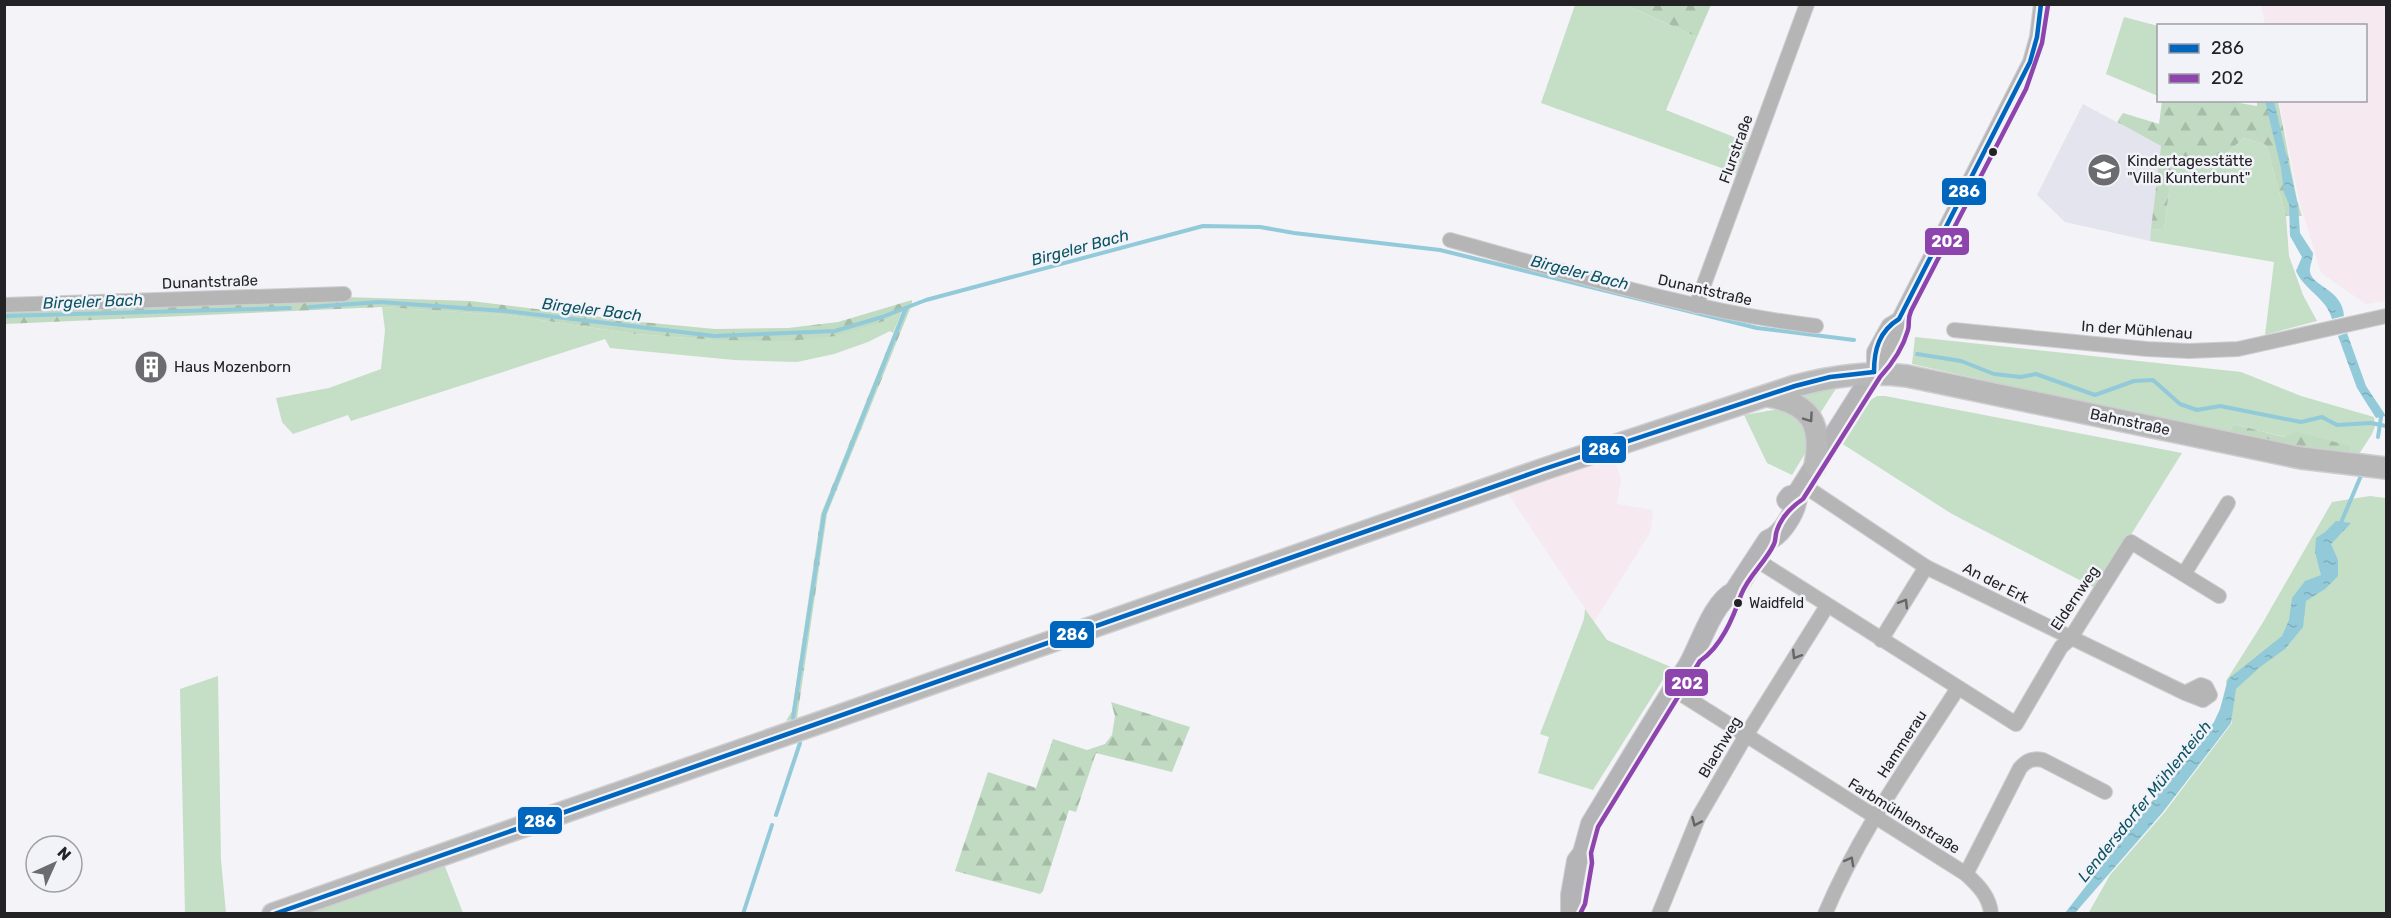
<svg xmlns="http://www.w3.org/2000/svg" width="2391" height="918" font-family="Rubik,sans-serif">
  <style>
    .commercial { fill: #f7e9f0 }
    .built { fill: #e3e4ee }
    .grass { fill: #c5dec6 }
    .forest { fill: url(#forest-firs) }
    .water { fill: url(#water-ripples) }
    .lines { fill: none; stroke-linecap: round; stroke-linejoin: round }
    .stream { stroke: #92cada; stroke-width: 4 }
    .street-casing { stroke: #ceced1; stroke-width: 16 }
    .secondary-casing { stroke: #ceced1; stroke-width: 22 }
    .primary-casing { stroke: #ceced1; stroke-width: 24 }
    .street { stroke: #b6b5b6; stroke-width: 14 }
    .secondary { stroke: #b4b3b6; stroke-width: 20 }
    .primary { stroke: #b8b8b9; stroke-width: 21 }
    .bus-1-casing { stroke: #f2f2f9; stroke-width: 9 }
    .bus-2-casing { stroke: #f2f2f9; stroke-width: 9 }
    .bus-1 { stroke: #0065bd; stroke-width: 4.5 }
    .bus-2 { stroke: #8e44ad; stroke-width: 4.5 }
    .oneway { stroke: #666668 }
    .oneway2 { stroke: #656567 }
    .bus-dot { fill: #232326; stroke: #f2f2f9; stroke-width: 2 }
    .labels { text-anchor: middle; stroke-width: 5; stroke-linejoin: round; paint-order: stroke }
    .bus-label { font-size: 14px; fill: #232326; stroke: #f2f2f9; text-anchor: start }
    .street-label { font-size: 15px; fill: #232326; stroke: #f2f2f9 }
    .poi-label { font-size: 15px; fill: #232326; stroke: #f2f2f9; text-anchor: start }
    .water-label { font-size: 16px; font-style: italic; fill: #0a5361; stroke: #f2f2f9 }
    .line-badge { stroke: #f2f2f9; stroke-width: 2 }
    .badge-label { font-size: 16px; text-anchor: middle; font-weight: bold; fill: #fff }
  </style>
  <defs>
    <pattern id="forest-firs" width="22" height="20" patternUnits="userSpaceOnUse" patternTransform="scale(1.5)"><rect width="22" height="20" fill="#c1dbc2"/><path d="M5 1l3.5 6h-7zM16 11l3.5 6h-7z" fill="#a6bca7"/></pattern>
    <pattern id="water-ripples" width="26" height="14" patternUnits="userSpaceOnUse" patternTransform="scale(1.5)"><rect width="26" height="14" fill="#92cada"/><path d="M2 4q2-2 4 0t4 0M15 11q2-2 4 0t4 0" fill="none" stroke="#7eadbb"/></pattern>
  </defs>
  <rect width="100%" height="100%" fill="#f3f3f8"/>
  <g class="commercial">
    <path d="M2261,5H2386V301L2366,304L2321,273L2299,200L2279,101L2366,100V26L2265,25Z"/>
    <path d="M1613,456L1621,479L1617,504L1653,510L1650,533L1594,622L1507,492Z"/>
  </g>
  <path class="built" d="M2083,104L2161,146L2150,241L2065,222L2037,195Z"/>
  <g class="grass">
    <path d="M1575,5H1626L1697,37L1666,110L1749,143L1738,174L1541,103Z"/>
    <path d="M2124,17L2158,26V96L2106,74Z"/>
    <path d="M2244,138L2266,145L2286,216L2289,256L2303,295L2317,321L2265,335L2274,262L2150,241L2151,229L2164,230L2173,161L2223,156Z"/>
    <path d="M382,307L506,315L636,334L714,340L884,321L902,312L893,333L890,331L868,342L834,354L797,362L734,360L610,348L605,339L351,421L348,415L293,434L282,422L276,398L329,388L381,369L385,330Z"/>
    <path d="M1915,337L2241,372L2301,396L2374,417L2375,426L2372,434L2359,454L2347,453L2234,424L2226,434L1912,364Z"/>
    <path d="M1837,387L1817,418L1789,397Z"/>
    <path d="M1877,396H1885L2182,453L2097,589L1952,514L1841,443L1869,401Z"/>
    <path d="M1779,409L1802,418L1809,447L1792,475L1767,463L1744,415Z"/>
    <path d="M2370,496L2386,498V913L2088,914L2110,875L2164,813L2232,723L2226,681L2262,624L2332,502Z"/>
    <path d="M1585,609L1607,640L1671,667L1593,790L1538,773L1549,737L1540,734L1584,619Z"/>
    <path d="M218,676L221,860L226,913H185L180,689Z"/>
    <path d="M444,864L463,913L293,914Z"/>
  </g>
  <g class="forest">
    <path d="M1626,5H1711L1697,37Z"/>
    <path d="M2162,101H2228L2257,106V101H2278L2297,200L2302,216H2286L2266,145L2244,138L2223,156L2173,161L2164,230L2151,229L2161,146L2117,122L2123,113L2159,124Z"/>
    <path d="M344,297L471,301L641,322L715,329L788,328L838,322L912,300V304L827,514L797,718L786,721L792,711L821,514L902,312L884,321L835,336L790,341L714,340L636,334L506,315L382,307L5,324V309Z"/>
    <path d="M2234,424L2284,437L2297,432L2350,446V450L2347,453L2303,449L2226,434Z"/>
    <path d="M1111,702L1190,727L1172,772L1096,753L1076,812L1069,810L1043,891L1040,894L955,871L988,772L1036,788L1053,739L1087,750L1105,744L1112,735L1115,716Z"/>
  </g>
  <g class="water">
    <path d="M2265,101H2274L2298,205L2300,233L2313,253C2313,260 2309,267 2310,272C2312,286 2343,290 2344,316L2332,319C2326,297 2305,291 2296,271L2302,257L2290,236L2289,204L2284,193L2281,168Z"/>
    <path d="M2347,333L2366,386L2386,416L2376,418L2357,388L2338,336Z"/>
    <path d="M2336,521L2351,523L2331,544L2338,560V576L2325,589L2306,601L2303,627L2285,649L2260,667L2236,689L2231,723L2163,812L2075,913H2065L2214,722L2220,709L2228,679L2282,636L2289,620L2292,598L2305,581L2321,575L2315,552L2316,538L2325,532Z"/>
  </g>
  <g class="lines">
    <g class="stream">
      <path d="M309,307L380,302L505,311L714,336L835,331L882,317L926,300L1203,226L1260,227L1294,233L1440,250L1757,328L1854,340"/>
      <path d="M4,316L290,308"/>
      <path d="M1917,354L1961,361L1994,374L2021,377L2036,374L2095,395L2134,381L2153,380L2180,404L2197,410L2220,406L2301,422L2322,417L2337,425L2371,423L2386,426"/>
      <path d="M2378,437L2381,417L2379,413"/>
      <path d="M2340,525L2363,471"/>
      <path d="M793,718L824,514L906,308"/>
      <path d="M776,815L800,743"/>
      <path d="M743,914L772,825"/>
    </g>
    <defs>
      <g id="street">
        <path d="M1450,240C1570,273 1692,311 1816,326"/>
        <path d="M4,305L344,294"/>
        <path d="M1696,306L1807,4"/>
        <path d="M1954,330L2147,349L2189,351L2238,349L2386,316"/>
        <path d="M1874,372V352L1889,325L1899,319L2030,62L2037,37L2041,4"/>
        <path d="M1874,372C1887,358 1903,339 1899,319"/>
        <path d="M1803,485L1926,567L2185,693L2203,700L2210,695L2206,687L2201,685L2185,693"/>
        <path d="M1755,559L2016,724L2061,647L2070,639L2131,542L2219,596"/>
        <path d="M2184,574L2228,503"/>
        <path d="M1881,640L1926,567"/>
        <path d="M1673,689L1966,874C1978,885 1990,897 1991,914"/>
        <path d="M1966,874L2020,768C2027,760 2033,758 2043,760L2105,792"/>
        <path d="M1659,914L1698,818L1745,737L1827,606"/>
        <path d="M1825,914C1859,833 1911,761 1958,688"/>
      </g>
      <g id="secondary">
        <path d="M1787,500L1790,496L1797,494L1874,372"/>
        <path d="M1571,914V895L1577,861L1583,853L1591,824C1623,771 1655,718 1688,666C1699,648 1713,601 1734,592L1768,540C1782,535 1798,509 1797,494"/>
      </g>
      <g id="primary">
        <path d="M1767,396C1810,403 1823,423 1815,466"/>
        <path d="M273,914L1544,469L1795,386C1833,376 1868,371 1907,376L2301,458L2386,468"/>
      </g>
    </defs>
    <use href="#street" class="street-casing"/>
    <use href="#secondary" class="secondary-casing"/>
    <use href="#primary" class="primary-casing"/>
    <use href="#street" class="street"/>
    <use href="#secondary" class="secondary"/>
    <use href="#primary" class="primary"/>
    <defs>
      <g id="bus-1">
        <path d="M1874,372C1874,350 1879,331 1899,319L2030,62L2037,37L2041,4"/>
        <path d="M274,914L1544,469L1795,386L1830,377L1874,372"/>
      </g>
      <path id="bus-2" d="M1580,914L1585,904L1592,863L1591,853L1598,827L1700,661C1721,647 1733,618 1741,595C1748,576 1766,562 1774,544C1776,540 1775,535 1777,530C1782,516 1791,507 1803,499L1880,377C1892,364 1903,348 1908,330C1910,323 1907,320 1911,311L2026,89L2042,43L2048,5"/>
    </defs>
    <use href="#bus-1" class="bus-1-casing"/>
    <use href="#bus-2" class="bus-2-casing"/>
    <use href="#bus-1" class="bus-1"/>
    <use href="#bus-2" class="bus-2"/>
  </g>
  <defs><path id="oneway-chevron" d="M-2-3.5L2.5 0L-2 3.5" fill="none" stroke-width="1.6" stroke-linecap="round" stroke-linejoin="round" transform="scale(1.5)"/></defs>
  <use class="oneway" href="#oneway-chevron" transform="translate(1809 418) rotate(55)"/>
  <g class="oneway2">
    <use href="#oneway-chevron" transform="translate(1904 603) rotate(-58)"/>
    <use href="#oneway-chevron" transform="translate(1796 655) rotate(122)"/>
    <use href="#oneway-chevron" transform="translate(1696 822) rotate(114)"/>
    <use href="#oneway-chevron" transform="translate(1850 861) rotate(-61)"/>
  </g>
  <defs>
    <symbol id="school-disc" viewBox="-11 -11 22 22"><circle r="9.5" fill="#6c6c70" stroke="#f2f2f9"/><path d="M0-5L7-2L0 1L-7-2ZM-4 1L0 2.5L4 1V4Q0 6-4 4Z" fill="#fff"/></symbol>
    <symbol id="building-disc" viewBox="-11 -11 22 22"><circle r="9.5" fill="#6c6c70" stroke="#f2f2f9"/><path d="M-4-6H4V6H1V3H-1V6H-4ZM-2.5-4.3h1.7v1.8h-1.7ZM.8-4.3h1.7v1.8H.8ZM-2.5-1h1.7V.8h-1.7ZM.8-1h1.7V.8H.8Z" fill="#fff"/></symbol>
  </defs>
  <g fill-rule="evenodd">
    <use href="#school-disc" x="2085" y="151" width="38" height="38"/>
    <use href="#building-disc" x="132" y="348" width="38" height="38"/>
  </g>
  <g class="bus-dot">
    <circle cx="1993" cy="152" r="5"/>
    <circle cx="1738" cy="603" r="5"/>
  </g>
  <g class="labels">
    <g class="bus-label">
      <text x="1749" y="608">Waidfeld</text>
    </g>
    <g class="street-label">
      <text transform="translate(1736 149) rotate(-70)" y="5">Flurstraße</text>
      <text transform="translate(210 282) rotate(-2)" y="5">Dunantstraße</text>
      <text transform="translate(1705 290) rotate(13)" y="5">Dunantstraße</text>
      <text transform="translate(2137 330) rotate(4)" y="5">In der Mühlenau</text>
      <text transform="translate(2130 422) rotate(12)" y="5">Bahnstraße</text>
      <text transform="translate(1996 583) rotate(27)" y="5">An der Erk</text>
      <text transform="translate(2075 598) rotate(-56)" y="5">Eldernweg</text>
      <text transform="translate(1902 744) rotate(-57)" y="5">Hammerau</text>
      <text transform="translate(1720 747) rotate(-59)" y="5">Blachweg</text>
      <text transform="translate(1904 816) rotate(32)" y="5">Farbmühlenstraße</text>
    </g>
    <g class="poi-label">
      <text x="2127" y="166">Kindertagesstätte<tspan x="2127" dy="17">"Villa Kunterbunt"</tspan></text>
      <text x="174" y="372">Haus Mozenborn</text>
    </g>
    <g class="water-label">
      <text transform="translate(1080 247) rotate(-15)" y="6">Birgeler Bach</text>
      <text transform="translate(1580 272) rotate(14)" y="6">Birgeler Bach</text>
      <text transform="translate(93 301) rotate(-2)" y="6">Birgeler Bach</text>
      <text transform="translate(592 309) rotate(7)" y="6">Birgeler Bach</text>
      <text transform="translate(2144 801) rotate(-51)" y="6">Lendersdorfer Mühlenteich</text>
    </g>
  </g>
  <g class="line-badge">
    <rect x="1941" y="177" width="46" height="29" rx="6" fill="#0065bd"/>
    <rect x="1924" y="227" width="46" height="29" rx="6" fill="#8e44ad"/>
    <rect x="1581" y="435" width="46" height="29" rx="6" fill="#0065bd"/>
    <rect x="1049" y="620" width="46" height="29" rx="6" fill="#0065bd"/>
    <rect x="1664" y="668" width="45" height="29" rx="6" fill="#8e44ad"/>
    <rect x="517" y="806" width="46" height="29" rx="6" fill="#0065bd"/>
  </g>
  <g class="badge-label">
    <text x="1964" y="197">286</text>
    <text x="1947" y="247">202</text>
    <text x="1604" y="455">286</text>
    <text x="1072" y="640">286</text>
    <text x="1687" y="689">202</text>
    <text x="540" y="827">286</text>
  </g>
  <rect width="2391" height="918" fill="none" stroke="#232326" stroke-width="12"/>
  <rect x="2157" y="24" width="210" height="78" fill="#f2f2f9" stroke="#9f9fa5" stroke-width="1.5"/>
  <rect x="2169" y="44" width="30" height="9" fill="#0065bd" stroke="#9f9fa5" stroke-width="1.5"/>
  <text x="2211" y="54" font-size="18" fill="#232326">286</text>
  <rect x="2169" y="74" width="30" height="9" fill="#8e44ad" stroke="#9f9fa5" stroke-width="1.5"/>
  <text x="2211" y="84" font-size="18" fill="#232326">202</text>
  <g transform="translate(54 864) rotate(45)"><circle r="28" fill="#f2f2f9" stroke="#9f9fa5" stroke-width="1.5"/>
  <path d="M0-4.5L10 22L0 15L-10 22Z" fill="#6c6c70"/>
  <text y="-9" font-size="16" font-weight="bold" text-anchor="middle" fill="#232326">N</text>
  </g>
</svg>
